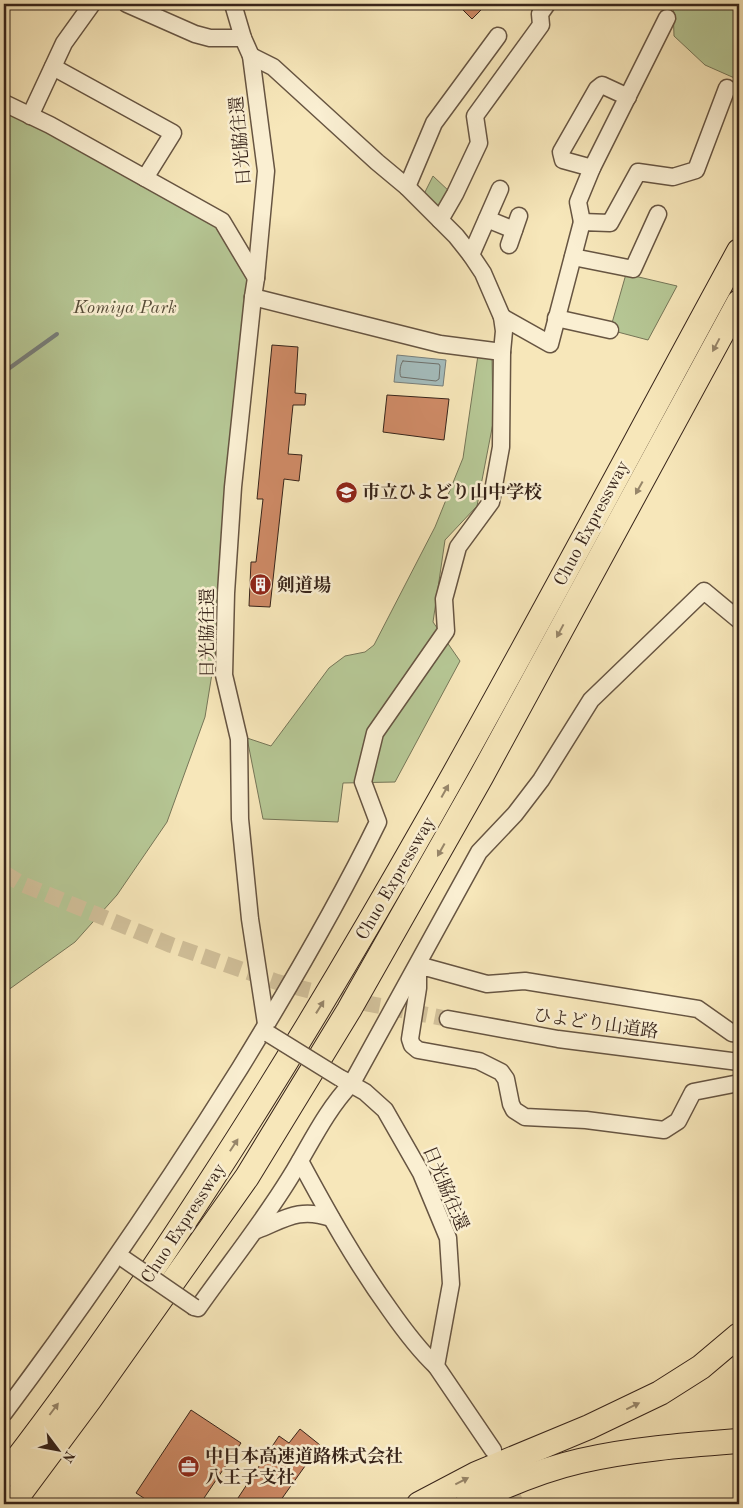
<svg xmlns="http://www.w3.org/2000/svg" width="743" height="1508" font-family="'Old Standard TT','Noto Serif JP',serif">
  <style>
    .green { fill: #b6c795; stroke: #767658 }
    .water { fill: #a4bcbc; stroke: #787f7b }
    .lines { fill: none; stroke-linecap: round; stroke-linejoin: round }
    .shore { stroke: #6e706b; stroke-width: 1 }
    .stream { stroke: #787f7b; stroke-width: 4 }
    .building { fill: #cf8b67; stroke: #37241a }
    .minor-tunnel { stroke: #d1c09a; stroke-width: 16; stroke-dasharray: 16 8; stroke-linecap: butt }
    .minor-casing { stroke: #675542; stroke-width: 19 }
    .highway-casing { stroke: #37241a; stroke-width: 26 }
    .minor { stroke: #faefd2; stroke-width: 16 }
    .highway { stroke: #f7e7ba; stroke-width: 24 }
    .minor-bridge-casing { stroke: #675542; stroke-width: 19; stroke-linecap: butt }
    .minor-bridge { stroke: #faefd2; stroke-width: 16 }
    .oneway { fill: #97866a }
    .labels { text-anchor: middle; stroke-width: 5; stroke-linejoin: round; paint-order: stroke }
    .street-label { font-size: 18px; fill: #37241a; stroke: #faefd2 }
    .park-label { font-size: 18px; font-style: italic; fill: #574d39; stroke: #faefd2 }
    .poi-label { font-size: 18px; font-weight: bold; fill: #37241a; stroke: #faefd2; text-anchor: start }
  </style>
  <rect width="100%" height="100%" fill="#f7e7ba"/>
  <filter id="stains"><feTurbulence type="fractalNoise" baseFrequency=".004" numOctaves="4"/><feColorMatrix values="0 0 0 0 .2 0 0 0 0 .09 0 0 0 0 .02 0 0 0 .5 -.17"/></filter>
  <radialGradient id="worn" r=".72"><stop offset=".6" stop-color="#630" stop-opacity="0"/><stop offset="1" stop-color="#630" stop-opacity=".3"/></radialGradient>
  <g class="green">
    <path d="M673,4H739V80L705,65L674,36Z"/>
    <path d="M4,103L222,221L250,274L218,610L215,655L205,717L167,822L117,895L75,942L4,993Z"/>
    <path d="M433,176L450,192L439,209L424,194Z"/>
    <path d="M626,274L677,286L648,340L610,330Z"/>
    <path d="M478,355H492L493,423L477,506L445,540L433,622L460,661L395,782L343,783L338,822L263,819L247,738L271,746L329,668L345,656L365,652L374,645L435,527L463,458Z"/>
  </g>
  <path class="water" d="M397,355L446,360L443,386L394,382Z"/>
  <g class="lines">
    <path class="shore" d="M403,361L439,364L440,366L439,379L436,381L401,377C399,374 400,364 403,361Z"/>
    <path class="stream" d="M4,372L57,334"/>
  </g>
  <g class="building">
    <path d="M457,4H487L472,19Z"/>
    <path d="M272,345L298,347L295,393L306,394L305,405H293L288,454L302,455L299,481L284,479L270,607L249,606L251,562H256L263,499H257Z"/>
    <path d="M387,395L449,399L444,440L383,432Z"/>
    <path d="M191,1410L241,1443L200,1504H153L136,1493Z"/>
    <path d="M300,1429L320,1445L278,1504H234L279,1436L289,1443Z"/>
  </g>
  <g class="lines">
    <g class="minor-tunnel">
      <path d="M4,873L22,884L171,945L277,982L334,997L448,1019"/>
      <path d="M504,1475L516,1504"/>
    </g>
    <defs>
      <g id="minor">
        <path d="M127,4L195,34L210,38H243"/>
        <path d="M233,4L243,38L251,56L266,171L256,278L253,297L233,487L226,593L224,675L239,739L240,819L250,919L267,1030"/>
        <path d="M251,56L273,67L377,162L407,187L456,236L471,255L483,273L502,317L504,331L502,352L440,344L253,297"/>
        <path d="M53,67L173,133L145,178"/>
        <path d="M4,103L50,125L222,221L256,278"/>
        <path d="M30,116L64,43L92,4"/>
        <path d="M592,168L563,160L561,152L597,89L602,85L628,97"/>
        <path d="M407,187L434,123L498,36"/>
        <path d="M487,219L514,230"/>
        <path d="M440,220L455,194L479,143L475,116L541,25L540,14L547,4"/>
        <path d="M582,222L578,202L592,168L667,18"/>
        <path d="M509,245L519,216"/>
        <path d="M471,255L500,189"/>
        <path d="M573,257L633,269L658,214"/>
        <path d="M502,317L550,344L582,222L610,223L638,172L673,177L696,170L727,88"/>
        <path d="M556,318L610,330"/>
        <path d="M448,1019L558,1039L739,1062"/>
        <path d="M739,1034L732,1033L698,1009L525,981L487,984L418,965V988L410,1039L412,1045L418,1050L479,1061L501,1072L506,1079L511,1104L514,1110L525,1117L586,1120L664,1130L678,1121L693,1092L739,1083"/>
        <path d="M342,1079L365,1092L385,1110L421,1173L448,1238L451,1284L436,1366L493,1450"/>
        <path d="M300,1161C328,1213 356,1263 390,1310C404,1330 418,1349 436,1366"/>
        <path d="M257,1230C285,1219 299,1207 331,1218"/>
        <path d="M194,1307L198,1308C229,1264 263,1222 291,1176C310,1145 326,1110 352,1083L479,852L515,814L541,780L591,700L704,591L739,620"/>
        <path d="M4,1413C87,1302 166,1186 240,1068C289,988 337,906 378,822L363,782L375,733L446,631L444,599L458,547L491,502L501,447L502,352"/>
      </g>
      <g id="highway">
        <path d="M4,1476C77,1382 145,1283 210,1182C405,882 568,564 739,251"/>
        <path d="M12,1504L90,1399L247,1177L349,1010L481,777L739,302"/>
        <path d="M419,1504L476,1474L589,1427L660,1393L701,1367L739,1335"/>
        <path d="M467,1504C503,1486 541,1470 580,1461C632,1449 687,1445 739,1441"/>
      </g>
    </defs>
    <use href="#minor" class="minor-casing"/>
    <use href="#highway" class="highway-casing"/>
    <use href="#minor" class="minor"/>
    <use href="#highway" class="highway"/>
    <defs>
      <g id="minor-bridge">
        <path d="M269,1034L340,1078"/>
        <path d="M124,1259L194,1307"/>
      </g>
    </defs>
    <use href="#minor-bridge" class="minor-bridge-casing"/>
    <use href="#minor-bridge" class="minor-bridge"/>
  </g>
  <defs><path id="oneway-solid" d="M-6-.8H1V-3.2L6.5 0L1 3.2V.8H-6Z" transform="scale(1.25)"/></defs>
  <g class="oneway">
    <use href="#oneway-solid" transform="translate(716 345) rotate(118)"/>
    <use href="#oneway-solid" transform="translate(639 488) rotate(119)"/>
    <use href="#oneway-solid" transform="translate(560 631) rotate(118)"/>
    <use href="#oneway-solid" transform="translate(445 791) rotate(-61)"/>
    <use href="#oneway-solid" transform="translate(441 850) rotate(119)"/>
    <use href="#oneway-solid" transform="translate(320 1007) rotate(-58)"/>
    <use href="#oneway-solid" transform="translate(234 1145) rotate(-57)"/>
    <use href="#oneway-solid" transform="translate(633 1406) rotate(-26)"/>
    <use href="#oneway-solid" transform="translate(54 1409) rotate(-53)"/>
    <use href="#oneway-solid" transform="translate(462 1481) rotate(-27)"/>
  </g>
  <defs>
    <symbol id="school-disc" viewBox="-11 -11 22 22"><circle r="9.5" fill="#8f2418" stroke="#faefd2"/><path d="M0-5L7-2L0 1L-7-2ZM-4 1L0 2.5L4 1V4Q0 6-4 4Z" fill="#fff"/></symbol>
    <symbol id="building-disc" viewBox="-11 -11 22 22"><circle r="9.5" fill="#8f2418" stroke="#faefd2"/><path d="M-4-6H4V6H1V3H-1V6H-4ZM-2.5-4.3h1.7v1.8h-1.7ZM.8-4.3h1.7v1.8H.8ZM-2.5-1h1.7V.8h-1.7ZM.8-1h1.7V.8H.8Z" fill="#fff"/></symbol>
    <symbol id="office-disc" viewBox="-11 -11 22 22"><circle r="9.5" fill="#8f2418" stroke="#faefd2"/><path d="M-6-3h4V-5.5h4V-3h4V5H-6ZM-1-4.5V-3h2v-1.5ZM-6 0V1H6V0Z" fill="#fff"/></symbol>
  </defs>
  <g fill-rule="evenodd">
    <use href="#school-disc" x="334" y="480" width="25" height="25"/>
    <use href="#building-disc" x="248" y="572" width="25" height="25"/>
    <use href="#office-disc" x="176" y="1454" width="25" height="25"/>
  </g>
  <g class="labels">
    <g class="street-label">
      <text transform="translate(240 141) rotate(-95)" y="6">日光脇往還</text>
      <text transform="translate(591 523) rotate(-62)" y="6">Chuo Expressway</text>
      <text transform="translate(207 633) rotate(-90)" y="6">日光脇往還</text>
      <text transform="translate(395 878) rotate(-60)" y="6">Chuo Expressway</text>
      <text transform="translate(596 1023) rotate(8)" y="6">ひよどり山道路</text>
      <text transform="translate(446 1188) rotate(67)" y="6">日光脇往還</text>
      <text transform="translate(183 1223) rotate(-57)" y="6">Chuo Expressway</text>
    </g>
    <g class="park-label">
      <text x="125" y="313">Komiya Park</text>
    </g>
    <g class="poi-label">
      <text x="362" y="498">市立ひよどり山中学校</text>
      <text x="277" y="591">剣道場</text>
      <text x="205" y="1462">中日本高速道路株式会社<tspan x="205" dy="21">八王子支社</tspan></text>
    </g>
  </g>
  <rect width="743" height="1508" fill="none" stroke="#f7e7ba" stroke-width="20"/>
  <rect x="5" y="5" width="733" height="1498" fill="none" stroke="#37241a" stroke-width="2.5"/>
  <rect x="10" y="10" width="723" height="1488" fill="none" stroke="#37241a"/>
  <g transform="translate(58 1450) rotate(122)" stroke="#faefd2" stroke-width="4" paint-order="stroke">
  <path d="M0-4L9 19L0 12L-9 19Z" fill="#37241a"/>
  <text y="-8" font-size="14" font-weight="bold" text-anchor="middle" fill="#37241a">N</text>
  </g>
  <rect width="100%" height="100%" filter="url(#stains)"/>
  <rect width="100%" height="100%" fill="url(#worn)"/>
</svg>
